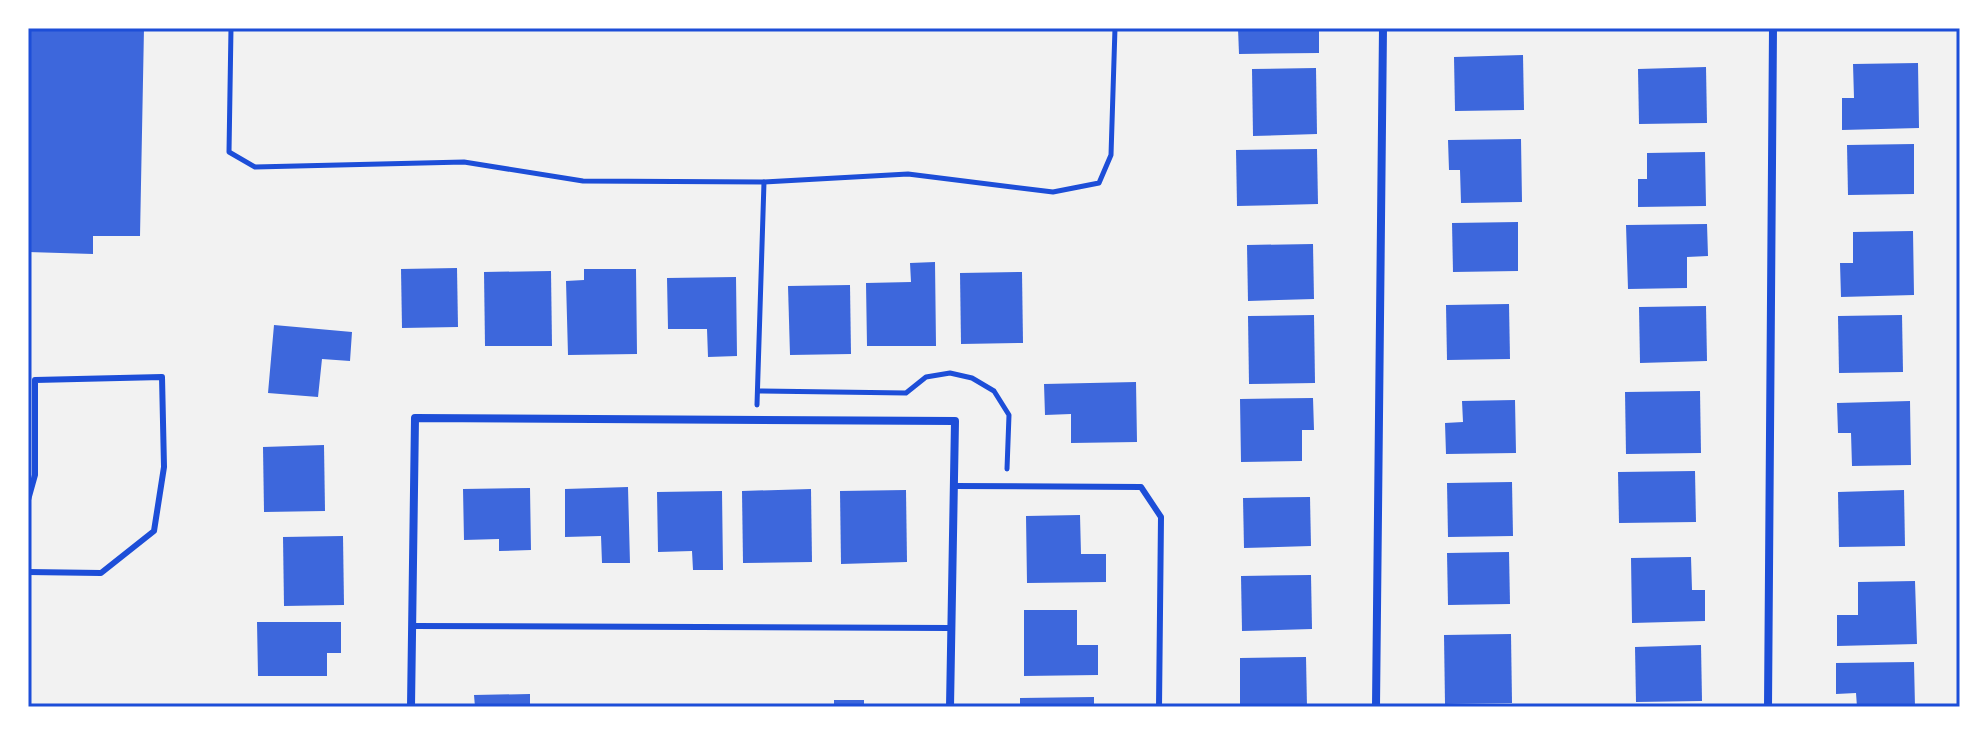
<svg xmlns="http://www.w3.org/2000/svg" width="1988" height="735" font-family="'Archivo Narrow',sans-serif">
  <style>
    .building { fill: #3d67dc }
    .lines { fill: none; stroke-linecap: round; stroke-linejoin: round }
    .path { stroke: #1d4ed8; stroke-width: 5 }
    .service { stroke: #1d4ed8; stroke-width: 6 }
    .minor { stroke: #1d4ed8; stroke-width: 8 }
    .neatline { fill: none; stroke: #1d4ed8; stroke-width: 3 }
  </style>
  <rect width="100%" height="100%" fill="#f2f2f2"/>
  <g class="building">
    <path d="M28,28H144L140,236H93V254L28,252Z"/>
    <path d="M1238,28H1319V53L1239,54Z"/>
    <path d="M1523,55L1524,110L1455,111L1454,57Z"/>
    <path d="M1918,63L1919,128L1842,130V98H1854L1853,64Z"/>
    <path d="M1706,67L1707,123L1639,124L1638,69Z"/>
    <path d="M1316,68L1317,134L1253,136L1252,69Z"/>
    <path d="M1521,139L1522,202L1461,203L1460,170H1449L1448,140Z"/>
    <path d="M1914,144V194L1848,195L1847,145Z"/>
    <path d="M1317,149L1318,204L1237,206L1236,150Z"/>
    <path d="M1705,152L1706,206L1638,207V179H1647V153Z"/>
    <path d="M1518,222V271L1453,272L1452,223Z"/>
    <path d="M1707,224L1708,256L1687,257V288L1628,289L1626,225Z"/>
    <path d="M1913,231L1914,295L1841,297L1840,263H1853V232Z"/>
    <path d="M1313,244L1314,299L1248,301L1247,245Z"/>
    <path d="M935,262L936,346H867L866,283L911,282L910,263Z"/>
    <path d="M457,268L458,327L402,328L401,269Z"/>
    <path d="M584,269H636L637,354L568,355L566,281L584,280Z"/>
    <path d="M551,271L552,346H485L484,272Z"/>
    <path d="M1022,272L1023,343L961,344L960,273Z"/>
    <path d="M736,277L737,356L708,357L707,329H668L667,278Z"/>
    <path d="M850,285L851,354L790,355L788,286Z"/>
    <path d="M1509,304L1510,359L1447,360L1446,305Z"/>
    <path d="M1706,306L1707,361L1640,363L1639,307Z"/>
    <path d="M1314,315L1315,383L1249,384L1248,316Z"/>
    <path d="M1902,315L1903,372L1839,373L1838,316Z"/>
    <path d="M274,325L352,332L350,361L322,359L318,397L268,393Z"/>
    <path d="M1136,382L1137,442L1071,443V414L1045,415L1044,384Z"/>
    <path d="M1700,391L1701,453L1626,454L1625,392Z"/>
    <path d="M1313,398L1314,430H1302V461L1241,462L1240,399Z"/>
    <path d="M1515,400L1516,453L1446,454L1445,423L1463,422L1462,401Z"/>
    <path d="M1910,401L1911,465L1852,466L1851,433H1838L1837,403Z"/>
    <path d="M324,445L325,511L264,512L263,447Z"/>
    <path d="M1695,471L1696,522L1619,523L1618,472Z"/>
    <path d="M1512,482L1513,536L1448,537L1447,483Z"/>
    <path d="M628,487L630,563H602L601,536L565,537V489Z"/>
    <path d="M530,488L531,550L499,551V539L464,540L463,489Z"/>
    <path d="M811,489L812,562L743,563L742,491Z"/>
    <path d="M906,490L907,562L841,564L840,491Z"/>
    <path d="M1904,490L1905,546L1839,547L1838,492Z"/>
    <path d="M722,491L723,570H693L692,551L658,552L657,492Z"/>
    <path d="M1310,497L1311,546L1244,548L1243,498Z"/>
    <path d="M1080,515L1081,554H1106V582L1027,583L1026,516Z"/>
    <path d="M343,536L344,605L284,606L283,537Z"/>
    <path d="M1509,552L1510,604L1448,605L1447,553Z"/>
    <path d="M1691,557L1692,590H1705V621L1632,623L1631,558Z"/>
    <path d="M1311,575L1312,629L1242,631L1241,576Z"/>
    <path d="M1915,581L1917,644L1837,646V615H1858V582Z"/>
    <path d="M1024,610H1077V645H1098V675L1024,676Z"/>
    <path d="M257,622H341V653H327V676H258Z"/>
    <path d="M1511,634L1512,703L1445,704L1444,635Z"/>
    <path d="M1701,645L1702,701L1636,702L1635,647Z"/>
    <path d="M1306,657L1307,707H1240V658Z"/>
    <path d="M1914,662L1915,707H1857L1856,693L1836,694V663Z"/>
    <path d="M530,694V707H475L474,695Z"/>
    <path d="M1094,697V707H1020V698Z"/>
    <rect x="834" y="700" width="30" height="7"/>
    <rect x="592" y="704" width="30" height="3"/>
    <path d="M778,704H812V707H779Z"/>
  </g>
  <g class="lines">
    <g class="path">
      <path d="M231,28L229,152L255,167L464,162L583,181L764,182L908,174L1053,192L1099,183L1111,155L1115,28"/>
      <path d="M758,391L906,393L926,377L950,373L972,378L994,391L1009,415L1007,469"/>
      <path d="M757,405L764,182"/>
    </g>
    <g class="service">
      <path d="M954,486L1141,487L1161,517L1159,707"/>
      <path d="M28,500L35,475V380L162,377L164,467L154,531L101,573L28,572"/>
      <path d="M412,626L951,628"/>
    </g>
    <g class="minor">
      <path d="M411,707L415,418L955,421L950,707"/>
      <path d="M1376,707L1383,28"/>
      <path d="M1768,707L1773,28"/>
    </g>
  </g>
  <rect width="1988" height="735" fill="none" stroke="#ffffff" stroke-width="60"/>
  <rect x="30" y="30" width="1928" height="675" class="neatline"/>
</svg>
